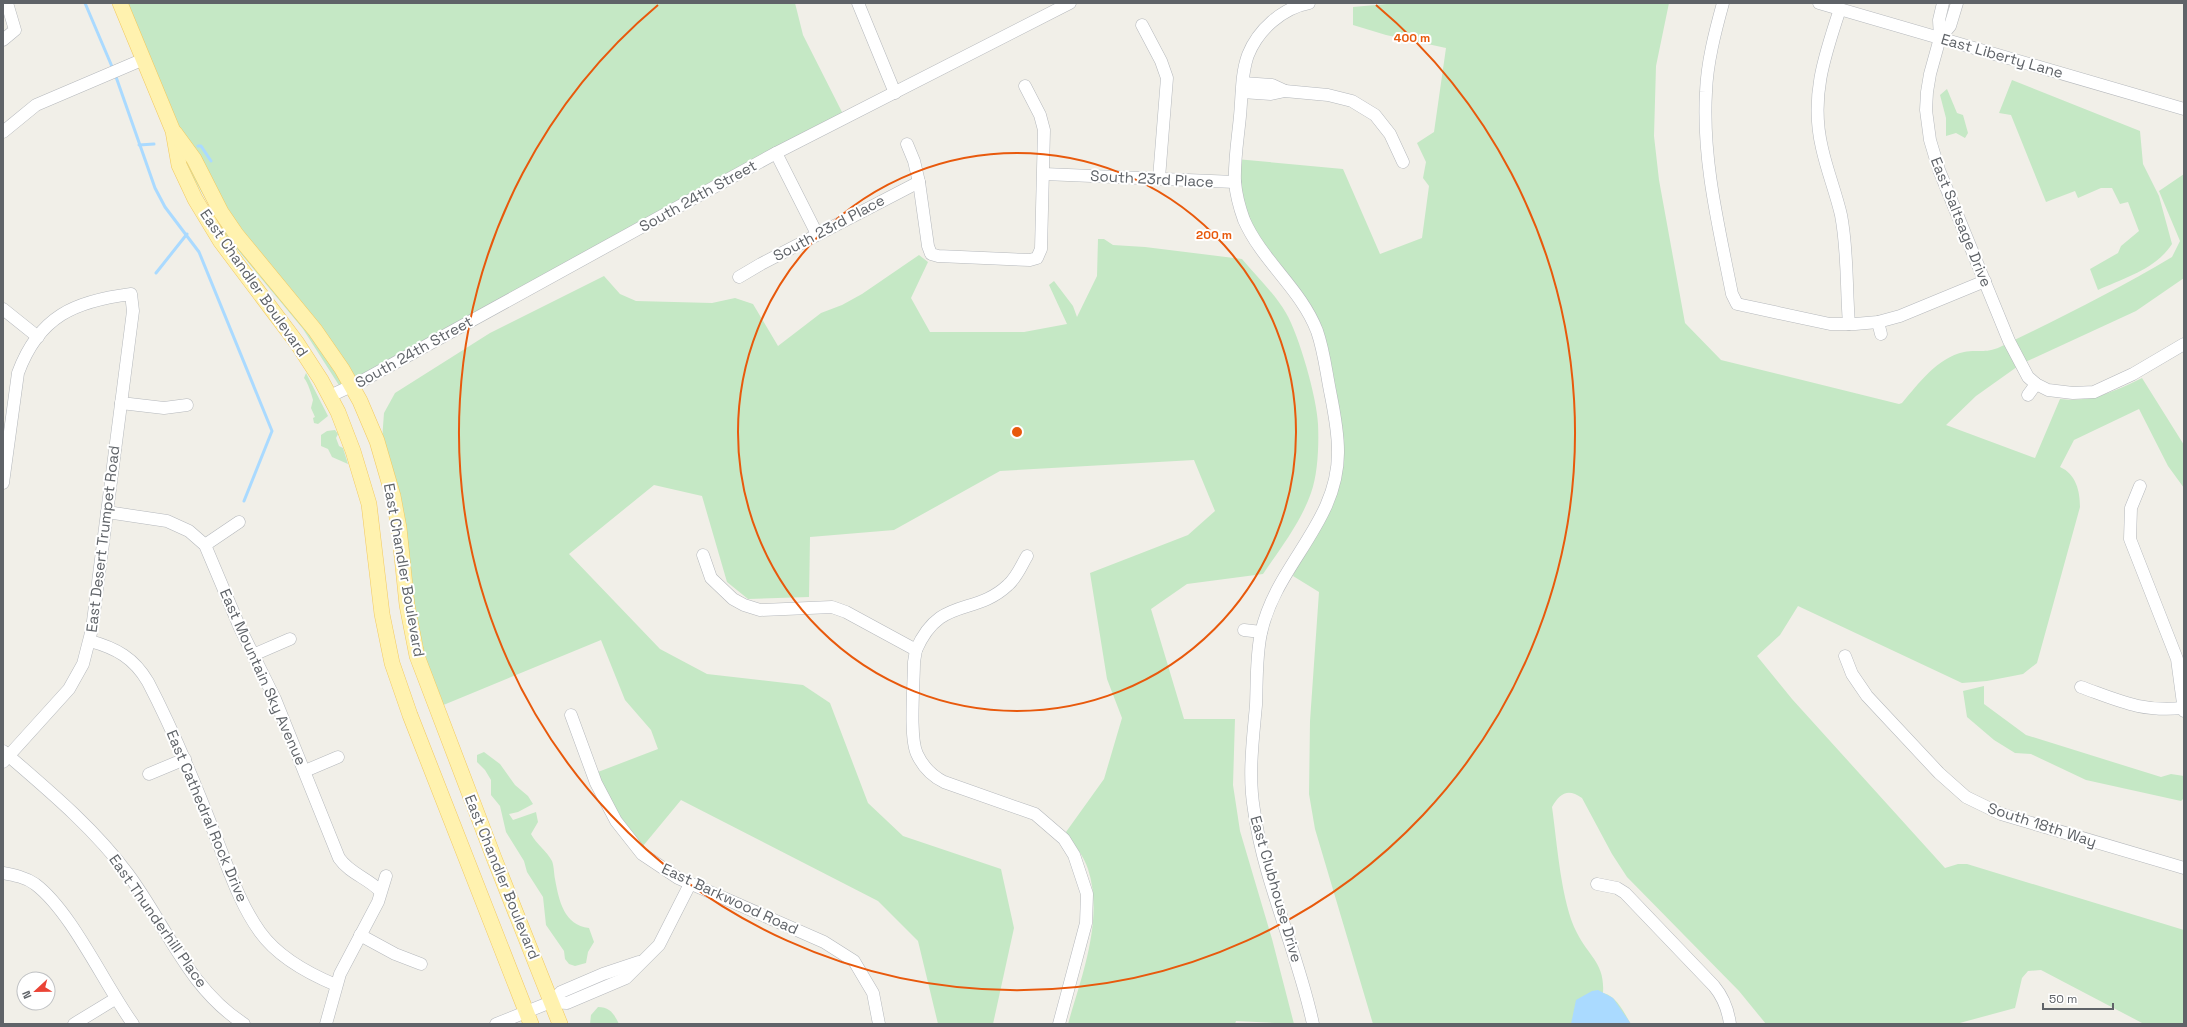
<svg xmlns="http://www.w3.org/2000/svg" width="2187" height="1027" font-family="'Space Grotesk',sans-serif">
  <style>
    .green { fill: #c5e8c5 }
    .water { fill: #aadaff }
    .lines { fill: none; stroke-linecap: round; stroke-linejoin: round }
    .stream { stroke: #aadaff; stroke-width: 3 }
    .minor-casing { stroke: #b5b8bc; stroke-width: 13 }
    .major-casing { stroke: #f2c960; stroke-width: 16 }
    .minor { stroke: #fff; stroke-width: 12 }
    .major { stroke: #fff2af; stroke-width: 15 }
    .ring { fill: none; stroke: #e8590c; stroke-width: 2 }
    .labels { text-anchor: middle; stroke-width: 4; stroke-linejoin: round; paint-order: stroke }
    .street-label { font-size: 15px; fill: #5f6368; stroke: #fff }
    .centre { fill: #e8590c; stroke: #fff; stroke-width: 2 }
    .ring-label { font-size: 12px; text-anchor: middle; font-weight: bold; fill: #e8590c; stroke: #fff; stroke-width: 4; stroke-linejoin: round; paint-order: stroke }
  </style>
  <rect width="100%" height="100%" fill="#f1efe8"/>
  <g class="green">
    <path d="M120,3H795L803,35L845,118L342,390L303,329L227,237L214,214L189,170Z"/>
    <path d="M1398,3H1669L1656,66L1654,136L1659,180L1685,323L1721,360L1899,404L1902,403C1919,383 1937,358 1964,352C1977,349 1985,354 2000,347C2058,319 2117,290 2172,257L2180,241L2159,191L2184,174V278L2136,311L2021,364L1976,396L1946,425L2035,458L2060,399C2091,403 2115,391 2142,378L2184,445V488L2168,466L2139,409L2074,440L2060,467C2076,474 2080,491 2080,507L2037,663L2023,674L1987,681L1962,683L1798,606L1780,635L1757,656L1792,699L1945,868L1958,864H1967L2184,930V1024H2144L2041,970L2028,971L2022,978L2015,1008L1956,1024H1766L1739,991L1627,877L1612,854L1582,798C1568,788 1560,793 1552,807C1557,842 1561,903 1577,933C1589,957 1605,963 1603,993C1617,996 1624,1013 1631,1024H1373L1315,829L1309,794L1310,721L1319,592L1293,576L1307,539L1320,521L1338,456L1316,329L1243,218L1236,159L1343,169L1380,254L1422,238L1429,186L1423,178L1426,162L1417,143L1434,132L1446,48L1386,35L1353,25V7Z"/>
    <path d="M2012,80L2140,131L2143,164L2159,196L2172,244C2156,269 2124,278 2098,290L2090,269L2118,253L2121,246L2139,231L2128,202L2120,204L2112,188H2101L2078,198L2075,191L2046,202L2011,115L1999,113Z"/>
    <path d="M1947,89L1957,113L1963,115L1968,133L1965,138L1956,133L1946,136V118L1940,95Z"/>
    <path d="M1098,239H1104L1113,245L1145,247L1242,259C1256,276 1276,295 1286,313C1299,335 1317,398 1318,424C1319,444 1318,474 1311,493C1301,522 1280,549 1263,574L1187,584L1151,609L1184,719H1235L1233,785L1240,831L1272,939L1294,1024L1236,1021L1235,1024H1068C1082,975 1104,919 1088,869C1084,856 1073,843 1066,832L1104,779L1122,718L1107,679L1090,573L1188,535L1215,511L1194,460L1000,471L894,530L810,537L809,597L748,599L727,582L702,496L654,485L569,554L660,649L707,674L803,685L830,703L868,803L903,836L1001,869L1014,928L993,1024H938L918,941L878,901L681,800L643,846C621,820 611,804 598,772L658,749L651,730L625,700L601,640L441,706L426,665L382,440L384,413L395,393L490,333L604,276L620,294L636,301L712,303L735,298L753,304L778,346L821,313L842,305L862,294L919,255L928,262L911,298L930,332H1024L1067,324L1049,285L1054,281L1073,306L1077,317L1097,276Z"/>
    <path d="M306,373L328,416L318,424L314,423L313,418L315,417L311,408L313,400C311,393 308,383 304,378Z"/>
    <path d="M335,430L338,434L336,438L339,446L343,448L348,464L332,457L328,449L321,446V435L327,431Z"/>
    <path d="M1984,686V704L2026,735L2161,777L2171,774L2184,776V798L2181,801L2086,780L2031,754L2015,753L1994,740L1967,717L1963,691Z"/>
    <path d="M484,752L500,764L515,785L528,796L533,804L518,812L509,814L513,820L536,812L538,822L531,834C536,844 547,851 552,861C554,866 554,874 555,879C559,901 564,925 589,928L594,942L588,952L586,963L575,966L569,964L565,959L564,951L546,925L543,897L527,872L524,861L506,832L500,806L491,795V780L485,770L477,762V755Z"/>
    <path d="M598,1007C610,1007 614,1014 619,1024H590L591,1015Z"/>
  </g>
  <path class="water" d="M1598,990L1613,998L1631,1024H1571L1576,1000L1592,991Z"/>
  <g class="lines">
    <g class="stream">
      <path d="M85,3L113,69"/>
      <path d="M115,74L155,188L165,207L199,252L272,431L244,501"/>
      <path d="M139,145L154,144"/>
      <path d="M198,146H201L211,161"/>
      <path d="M156,273L187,234"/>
    </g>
    <defs>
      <g id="minor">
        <path d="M858,3L895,93"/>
        <path d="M1309,3C1282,8 1258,30 1248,55C1241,74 1242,96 1240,116C1238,138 1234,160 1235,182C1236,194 1240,209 1244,220C1262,261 1301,289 1317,331C1324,351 1326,371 1330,391C1334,411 1338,430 1338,451C1339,523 1276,564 1261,633C1256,656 1257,681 1256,705C1253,739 1248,775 1254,810C1264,883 1298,952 1313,1024"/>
        <path d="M1723,3C1715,32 1707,63 1706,92C1702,160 1719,228 1732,294L1737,304L1830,324H1855L1878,322L1900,316L1985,281"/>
        <path d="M1819,3L2184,109"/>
        <path d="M1943,3L1939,20L1940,38L1930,74L1927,92L1926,110L1930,140L1939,170L2009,341L2028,377L2036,384L2048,390L2073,393L2094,392L2133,374L2184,344"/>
        <path d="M1840,9C1824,57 1810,98 1822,148C1827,171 1836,193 1841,215C1848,251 1846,288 1849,324"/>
        <path d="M1142,25L1161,61L1167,78L1159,178"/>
        <path d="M1940,38L1950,26L1957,3"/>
        <path d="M3,40L15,30L7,3"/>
        <path d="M1243,83L1272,85L1285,91"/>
        <path d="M1242,92L1271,94L1285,91L1328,95L1352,101L1375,115L1390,134L1403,162"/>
        <path d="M3,132L36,105L144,59"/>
        <path d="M907,144L914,161L919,182L928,246L931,254L938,256L1030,260L1037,258L1041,249L1044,130L1040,115L1025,86"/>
        <path d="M776,153L817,234"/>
        <path d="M1044,174L1235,182"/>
        <path d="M739,277L761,264L919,182"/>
        <path d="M3,309L38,337"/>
        <path d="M1878,322L1881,334"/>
        <path d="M2028,395L2036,384"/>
        <path d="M330,396L362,381L776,153L1070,3"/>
        <path d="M121,403L164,408L187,405"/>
        <path d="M3,483L18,373C39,316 75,301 131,294L133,311L92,629L83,664L69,689L3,762"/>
        <path d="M2140,486L2131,508L2130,539L2177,659L2184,711"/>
        <path d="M107,512L167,521L189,531L205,545L240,628L275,699L339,858C350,874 368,878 380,891"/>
        <path d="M205,545L239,522"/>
        <path d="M703,555L711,578L733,599L744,605L760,610L832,607L846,612L916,650C940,595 974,617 1008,585C1017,577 1021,566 1027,556"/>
        <path d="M1244,630L1261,632"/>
        <path d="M90,641C116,648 134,658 148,682C174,732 195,783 215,835C228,867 239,903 260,932C278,957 307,973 336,985"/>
        <path d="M916,650L914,662C914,684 909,737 917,754C923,767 932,776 944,782L1035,814L1064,839L1074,855L1087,894L1086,923L1059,1024"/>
        <path d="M253,655L290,639"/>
        <path d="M1845,656L1852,674L1867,696L1939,773L1966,797L2001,814L2184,868"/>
        <path d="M2081,687C2120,701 2141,712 2183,708"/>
        <path d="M571,715L596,783L616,821L642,854L678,878L824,942L854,961L873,993L879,1024"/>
        <path d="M3,751C47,789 93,827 128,874C166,925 188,988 244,1024"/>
        <path d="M305,771L338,757"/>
        <path d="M149,774L185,759"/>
        <path d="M3,873C14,875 25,877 35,884C72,912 104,984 133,1024"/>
        <path d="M1597,884L1617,888L1625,893L1714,986C1724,998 1728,1009 1730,1024"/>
        <path d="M360,935L395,954L421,964"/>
        <path d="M551,1002L567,1003L626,978L659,945L690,884"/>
        <path d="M74,1024L115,999"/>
        <path d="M326,1024L340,974L378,902L386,876"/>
        <path d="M496,1024L551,1002L561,992L603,974L639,962"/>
      </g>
      <g id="major">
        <path d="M120,3L173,131L179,165L195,199L221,242L297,343L321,380L338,412L353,451L369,504L382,614L392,663L410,715L531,1024"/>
        <path d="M175,133L194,159L221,212L236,234L315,330L342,369L360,401L377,441L393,496L399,528L407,605L417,656L494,858L560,1024"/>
      </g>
    </defs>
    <use href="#minor" class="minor-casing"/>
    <use href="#major" class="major-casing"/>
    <use href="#minor" class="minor"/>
    <use href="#major" class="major"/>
  </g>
  <g class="ring">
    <circle cx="1017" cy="432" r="279"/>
    <path d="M1376 5A558 558 0 1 1 658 5"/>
  </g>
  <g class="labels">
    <g class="street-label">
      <text transform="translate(2002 56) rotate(16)" y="5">East Liberty Lane</text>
      <text transform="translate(1152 179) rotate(3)" y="5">South 23rd Place</text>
      <text transform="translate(698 196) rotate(-29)" y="5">South 24th Street</text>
      <text transform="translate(1961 222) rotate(68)" y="5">East Saltsage Drive</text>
      <text transform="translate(829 228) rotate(-28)" y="5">South 23rd Place</text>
      <text transform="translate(254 283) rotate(55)" y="5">East Chandler Boulevard</text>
      <text transform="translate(414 352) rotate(-29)" y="5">South 24th Street</text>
      <text transform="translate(103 539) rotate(-83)" y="5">East Desert Trumpet Road</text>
      <text transform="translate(404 570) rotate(80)" y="5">East Chandler Boulevard</text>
      <text transform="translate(263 677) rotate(66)" y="5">East Mountain Sky Avenue</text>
      <text transform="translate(207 816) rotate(67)" y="5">East Cathedral Rock Drive</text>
      <text transform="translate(2042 825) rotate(18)" y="5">South 18th Way</text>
      <text transform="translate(502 877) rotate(68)" y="5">East Chandler Boulevard</text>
      <text transform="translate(1276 889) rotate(74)" y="5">East Clubhouse Drive</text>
      <text transform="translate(730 899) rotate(25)" y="5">East Barkwood Road</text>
      <text transform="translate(158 921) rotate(55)" y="5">East Thunderhill Place</text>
    </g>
  </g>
  <circle cx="1017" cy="432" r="6" class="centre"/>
  <g class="ring-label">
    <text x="1412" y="42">400 m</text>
    <text x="1214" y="239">200 m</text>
  </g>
  <rect width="2187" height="1027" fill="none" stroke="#5f6368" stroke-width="8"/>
  <g transform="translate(36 991) rotate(248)"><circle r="19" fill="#ffffff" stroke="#bfc1c3"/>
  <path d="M0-3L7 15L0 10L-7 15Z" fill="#ea4335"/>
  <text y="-6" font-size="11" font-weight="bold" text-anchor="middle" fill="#5f6368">N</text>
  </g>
  <path d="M2043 1003v6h70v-6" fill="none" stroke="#5f6368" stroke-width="2"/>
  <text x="2049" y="1003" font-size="12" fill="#5f6368" stroke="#ffffff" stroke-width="3" paint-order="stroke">50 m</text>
</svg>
